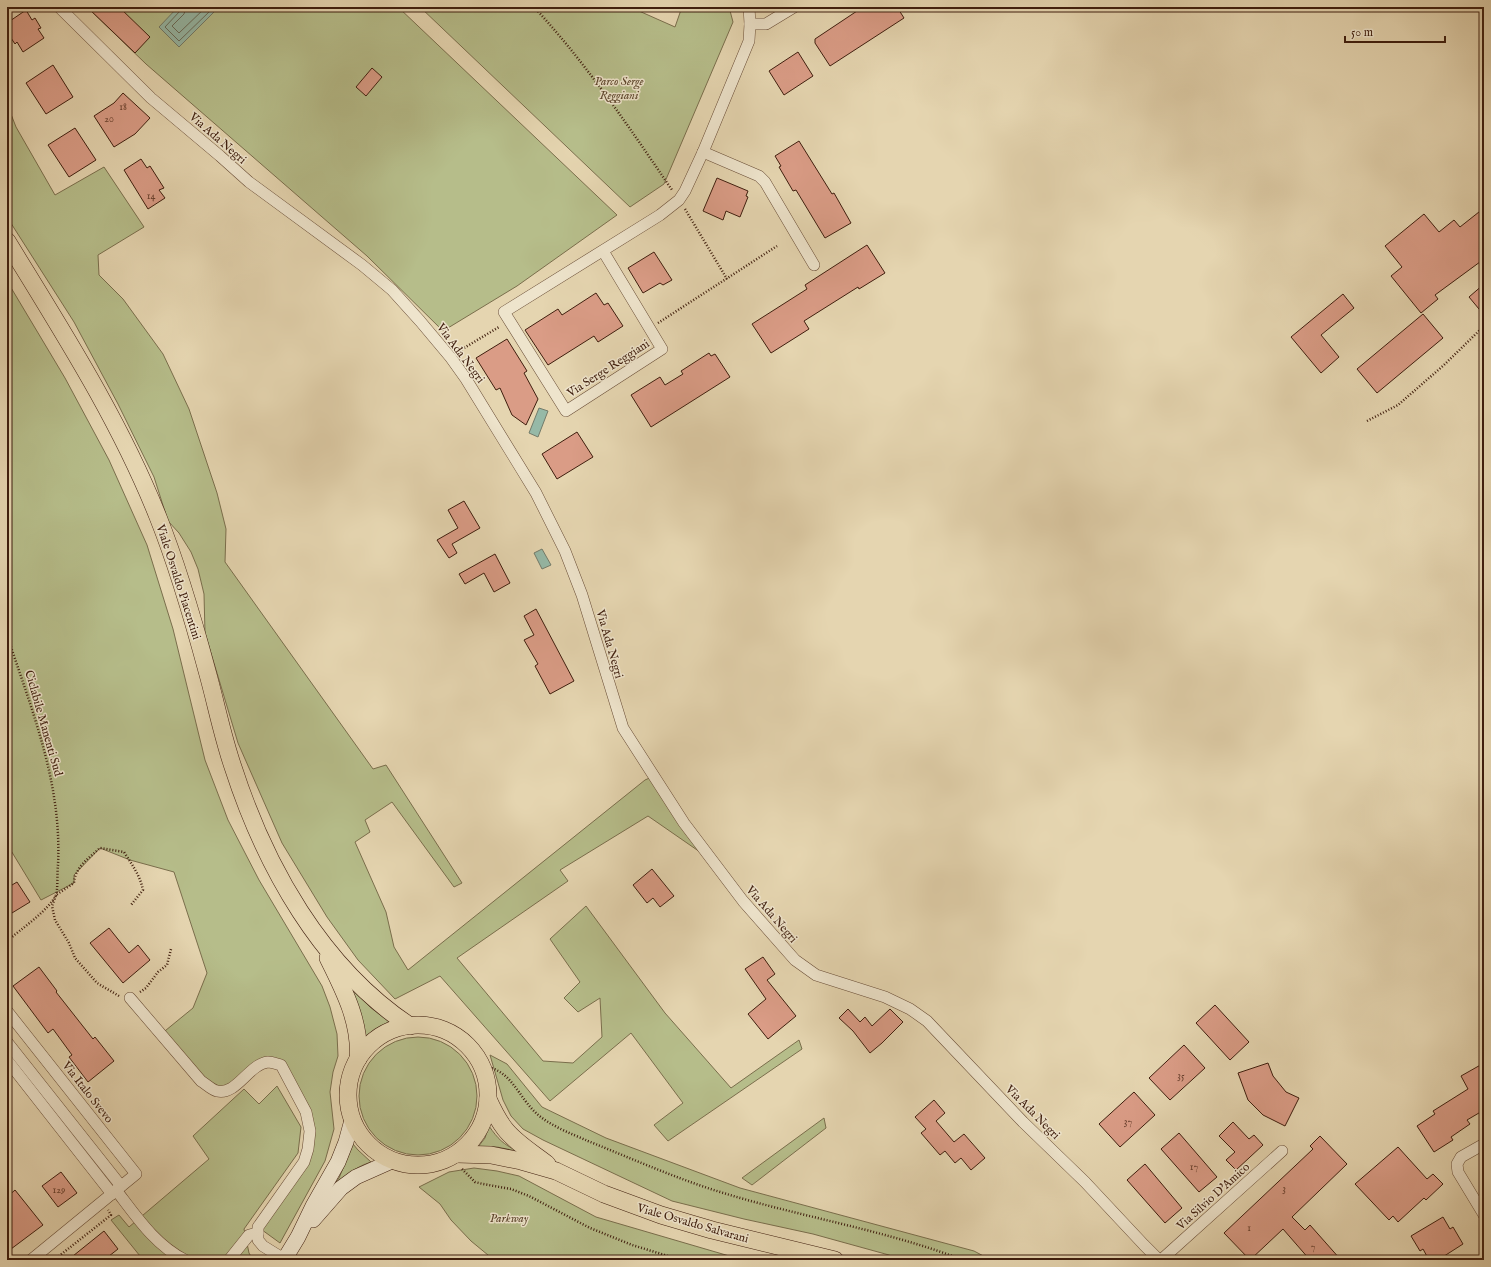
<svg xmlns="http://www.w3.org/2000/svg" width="1491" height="1267" font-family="'IM FELL English',serif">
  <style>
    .green { fill: #b6bd8a; stroke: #7a6e4c }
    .water { fill: #96b9a7; stroke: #737b6a }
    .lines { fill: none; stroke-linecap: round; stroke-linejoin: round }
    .shore { stroke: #6a6c5a; stroke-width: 1 }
    .building { fill: #da9c86; stroke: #3f1e0e }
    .minor-casing { stroke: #684c36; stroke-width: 12 }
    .secondary-casing { stroke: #3f1e0e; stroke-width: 16 }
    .primary-casing { stroke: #3f1e0e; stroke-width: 18 }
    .path { stroke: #3f1e0e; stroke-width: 2.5; stroke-dasharray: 1 2; stroke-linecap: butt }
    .minor { stroke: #eee4cc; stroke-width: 11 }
    .secondary { stroke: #eee4cc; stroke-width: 15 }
    .primary { stroke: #e5d5b0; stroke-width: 17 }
    .labels { text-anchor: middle; stroke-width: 3; stroke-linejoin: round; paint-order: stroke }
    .number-label { font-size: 10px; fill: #663e2c }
    .park-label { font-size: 12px; font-style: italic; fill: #5d462d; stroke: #eee4cc }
    .street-label { font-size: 12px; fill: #3f1e0e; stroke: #eee4cc }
  </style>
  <rect width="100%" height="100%" fill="#e5d5b0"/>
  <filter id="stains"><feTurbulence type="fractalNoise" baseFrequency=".005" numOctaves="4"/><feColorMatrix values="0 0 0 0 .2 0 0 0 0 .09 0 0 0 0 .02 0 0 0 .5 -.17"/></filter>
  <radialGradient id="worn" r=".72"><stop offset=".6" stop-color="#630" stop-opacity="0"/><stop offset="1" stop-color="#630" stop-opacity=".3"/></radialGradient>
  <g class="green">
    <path d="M87,7H398L617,215L517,286L443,331L367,256L146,64Z"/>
    <path d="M420,7H630L675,27L682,7H729L733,22L664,184L630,207Z"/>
    <path d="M7,104L16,127L55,195L104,167L144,227L98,255L99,275L123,299L163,354L189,409L217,493L226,529L225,562L373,769L386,765L462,883L454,887L392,802L365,820L370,832L355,842L386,912L394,947L408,970L645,780L654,776L713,861L648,816L560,870L568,881L457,958L543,1061L573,1063L602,1037L600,998L578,1012L564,998L580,982L550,939L586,906L665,1013L731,1088L799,1040L802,1049L668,1141L654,1125L683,1103L631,1033L550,1101L440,976L395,999L358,960L327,917L282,843L238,743L205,633L204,594L198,569L191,552L179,533L168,521L154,477L118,404L74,322L7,217Z"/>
    <path d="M7,281L65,378L109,460L147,545L173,629L205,760L228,820L259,880L322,986L330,1007L337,1034L338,1056L333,1072L330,1092L334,1129L325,1161L280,1243L258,1227L304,1162L310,1131L281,1065L268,1062L216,1091L160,1035L193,1008L207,973L174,872L130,860L100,848L74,875V883L41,900L7,844Z"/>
    <path d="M343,975L370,1007L389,1022L375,1029L364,1038Z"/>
    <circle cx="418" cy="1096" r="59"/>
    <path d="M490,1055L507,1064L542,1107L606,1138L740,1188L974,1251L991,1260H900L889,1255L813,1234L744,1219L672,1201L543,1140L523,1129L511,1116L503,1100Z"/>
    <path d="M277,1086L301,1127L298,1153L244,1229L249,1253L253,1260H136L140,1256L111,1220L119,1215L129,1227L209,1159L193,1136L244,1089L259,1104Z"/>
    <path d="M824,1118L826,1128L752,1185L742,1178Z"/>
    <path d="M489,1126C498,1139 503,1144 517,1151L497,1147H478L485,1138Z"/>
    <path d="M353,1144L358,1150L371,1162C352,1168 341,1180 327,1194L339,1178Z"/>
    <path d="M474,1168L497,1171L519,1176L596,1217L743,1260H494L471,1241L451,1220L440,1204L419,1187L449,1172Z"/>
  </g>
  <g class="water">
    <path d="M178,7H213L216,10L179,47L159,27Z"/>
    <path d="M539,408L548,411L538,437L529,433Z"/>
    <path d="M542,549L551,565L542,569L534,553Z"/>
  </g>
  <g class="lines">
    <g class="shore">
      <path d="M181,7L180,11L165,27L179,41L210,11L211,7"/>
      <path d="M186,7L184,14L172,26L179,33L206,7"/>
    </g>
  </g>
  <g class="building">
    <path d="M87,7H119L150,37L135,53Z"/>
    <path d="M863,7H897L904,18L830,66L815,43V39Z"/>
    <path d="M26,10L32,20L35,18L41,28L38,29L44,38L23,52L17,42L15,44L9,35L11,33L7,26V23Z"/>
    <path d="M798,52L813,76L784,95L769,71Z"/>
    <path d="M53,65L73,97L46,114L26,83Z"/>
    <path d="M372,68L382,77L366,96L356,87Z"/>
    <path d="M123,93L150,118L135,134L114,147L94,116L114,103Z"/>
    <path d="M75,128L96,160L69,177L48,145Z"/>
    <path d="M799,141L832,194L834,193L851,223L825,238L796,190L793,191L779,167L781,166L775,156Z"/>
    <path d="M141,159L147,168L150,166L164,188L159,190L165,198L148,209L124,170Z"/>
    <path d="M717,178L748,191L746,196L748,197L740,217L726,211L723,220L703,211Z"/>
    <path d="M1484,208V259L1435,295L1438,299L1421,313L1391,276L1402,267L1385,246L1424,214L1439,232L1454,220L1460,227Z"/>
    <path d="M867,245L885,273L859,289L858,287L804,321L809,329L771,353L752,324L807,289L805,285Z"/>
    <path d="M654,252L672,280L663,285L660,283L643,293L628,268Z"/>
    <path d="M1484,284V315L1469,297Z"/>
    <path d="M596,293L604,305L608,303L623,326L598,342L594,336L548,365L525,330L558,309L562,315Z"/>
    <path d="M1343,294L1354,308L1321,335L1339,357L1321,373L1291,337Z"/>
    <path d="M1423,314L1443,338L1377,393L1357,369Z"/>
    <path d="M507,339L527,371L524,373L538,399L526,425L512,415L500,388L496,390L476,358Z"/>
    <path d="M709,353L711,356L715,354L730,377L651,427L631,395L660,377L665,385L683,374L681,371Z"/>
    <path d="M577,432L593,457L557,479L542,454Z"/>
    <path d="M464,501L480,528L452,544L457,553L449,558L437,540L458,528L448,510Z"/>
    <path d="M495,554L510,583L494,592L484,573L465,584L459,574Z"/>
    <path d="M536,609L574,681L550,694L535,666L538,664L524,640L534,635L524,616Z"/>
    <path d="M652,869L674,896L660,907L653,898L647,903L633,885Z"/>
    <path d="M17,882L30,902L7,916V888Z"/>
    <path d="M109,928L129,953L138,945L150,960L123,983L90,943Z"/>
    <path d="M763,957L775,974L767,980L796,1016L768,1039L748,1014L766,999L745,969Z"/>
    <path d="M39,967L57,991L56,992L93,1039L95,1037L114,1061L88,1082L69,1057L72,1055L53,1029L48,1033L13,986Z"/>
    <path d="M1215,1005L1249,1042L1230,1060L1196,1023Z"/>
    <path d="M848,1009L860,1022L865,1017L872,1026L890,1009L903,1022L882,1043L870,1053L853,1031L839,1018Z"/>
    <path d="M1184,1045L1205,1068L1170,1100L1149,1078Z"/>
    <path d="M1268,1063L1273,1076L1286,1092L1299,1098L1285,1126L1263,1115L1248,1100L1238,1073Z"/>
    <path d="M1484,1063V1110L1467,1120L1470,1124L1451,1137L1453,1140L1434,1152L1417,1126L1435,1114L1433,1111L1468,1089L1461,1076Z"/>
    <path d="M1134,1092L1155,1115L1120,1147L1099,1124Z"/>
    <path d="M934,1100L945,1113L936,1121L954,1142L964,1134L985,1158L971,1170L961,1158L955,1163L945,1151L940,1155L921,1133L926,1129L915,1117Z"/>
    <path d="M1233,1122L1249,1139L1254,1135L1263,1145L1236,1170L1226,1160L1235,1152L1219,1136Z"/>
    <path d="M1179,1133L1217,1177L1199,1192L1161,1149Z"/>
    <path d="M1320,1136L1347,1164L1292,1217L1305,1230L1310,1225L1341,1260H1310L1283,1229L1250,1260L1224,1233L1313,1149L1310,1146Z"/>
    <path d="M1398,1147L1427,1179L1433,1174L1443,1184L1426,1200L1424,1198L1398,1222L1393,1216L1389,1220L1355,1184Z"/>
    <path d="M1145,1164L1182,1208L1165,1223L1127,1180Z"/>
    <path d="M61,1172L77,1193L58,1207L42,1186Z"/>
    <path d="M15,1190L43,1225L7,1252V1197Z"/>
    <path d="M1443,1217L1450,1229L1453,1227L1463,1244L1438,1260H1429L1423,1249L1420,1251L1411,1236Z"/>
    <path d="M104,1231L118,1249L104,1260H68Z"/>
  </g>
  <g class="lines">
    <defs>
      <g id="minor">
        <path d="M59,7L151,98L220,156L249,182L362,265L392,290L420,321L451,358L466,379L536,493L565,551L582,595L623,728L684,823L743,901L795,960L816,975L885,997L910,1009L927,1021L1023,1122L1085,1182L1144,1245L1159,1260"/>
        <path d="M750,24H766L794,7"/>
        <path d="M703,152L759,176L765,182L814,265"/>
        <path d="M603,251L662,349L566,411L504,312L660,215L679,200L685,191L703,152L749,41L750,24L749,7"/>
        <path d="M130,998L201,1081C206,1084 212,1090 217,1091C236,1096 249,1064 268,1062C272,1062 277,1064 281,1065L306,1112L310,1131L308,1149L304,1162L258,1227V1240L263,1246L284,1259"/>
        <path d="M7,1011L136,1174L31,1260"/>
        <path d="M7,1042L121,1186"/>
        <path d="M7,1060L112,1194"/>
        <path d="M1484,1144L1461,1157L1457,1164L1458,1172L1484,1215"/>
        <path d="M116,1190C136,1216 155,1245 185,1260"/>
        <path d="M229,1260L249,1235L258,1233"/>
        <path d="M1161,1260L1282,1151"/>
      </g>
      <g id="secondary">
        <path d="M313,1220L341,1188L356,1177L392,1161"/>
        <path d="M284,1260L298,1237L313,1206L338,1162L346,1142L352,1120"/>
      </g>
      <g id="primary">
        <path d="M7,241C62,331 119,419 158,517C178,567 193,619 207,671C216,703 222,735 233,767C265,866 321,967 410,1026"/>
        <path d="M328,958C344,990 361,1023 358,1059"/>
        <circle cx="418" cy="1095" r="70"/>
        <path d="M488,1099C493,1110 498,1120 505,1129C516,1143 533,1153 547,1164"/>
        <path d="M457,1154L491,1155L521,1161L556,1171L604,1194L661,1215L712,1230L835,1260"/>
      </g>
    </defs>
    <use href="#minor" class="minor-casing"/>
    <use href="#secondary" class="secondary-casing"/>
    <use href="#primary" class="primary-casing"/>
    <g class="path">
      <path d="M534,7C586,63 629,127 672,190"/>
      <path d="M685,209L727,279"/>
      <path d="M658,323L777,246"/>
      <path d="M459,351L499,327"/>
      <path d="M1367,421L1398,405L1444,365L1484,326"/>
      <path d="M7,635C32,711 62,783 58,865C57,873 58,889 56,895C49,910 20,930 7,941"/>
      <path d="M140,992L146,988L158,972L167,965L171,949"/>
      <path d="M119,996L97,983L75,958L69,943L55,920L52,906L56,895L74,883C75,867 89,858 100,848L124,852C132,865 140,875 143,890L131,905"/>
      <path d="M483,1070L491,1068C512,1074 520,1098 535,1112C548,1125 572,1134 588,1141C635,1160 682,1181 730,1195C807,1218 888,1231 963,1260"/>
      <path d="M462,1169L475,1182L483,1184L511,1189L529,1196L590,1228L632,1245L681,1260"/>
      <path d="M54,1260L111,1215L108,1210"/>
    </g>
    <use href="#minor" class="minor"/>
    <use href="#secondary" class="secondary"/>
    <use href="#primary" class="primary"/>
  </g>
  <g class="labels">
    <g class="number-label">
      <text x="123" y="110">18</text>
      <text x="109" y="122">20</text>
      <text x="151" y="199">14</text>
      <text x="1181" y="1079">35</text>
      <text x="1128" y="1125">37</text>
      <text x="1194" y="1170">17</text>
      <text x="1284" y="1192">3</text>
      <text x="59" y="1193">129</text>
      <text x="1249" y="1231">1</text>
      <text x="1313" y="1250">7</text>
    </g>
    <g class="park-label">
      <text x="619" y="85">Parco Serge<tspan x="619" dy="14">Reggiani</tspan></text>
      <text x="509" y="1222">Parkway</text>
    </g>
    <g class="street-label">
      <text transform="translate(218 138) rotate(41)" y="4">Via Ada Negri</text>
      <text transform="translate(461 353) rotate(53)" y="4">Via Ada Negri</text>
      <text transform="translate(608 368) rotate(-33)" y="4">Via Serge Reggiani</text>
      <text transform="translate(179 582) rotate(72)" y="4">Viale Osvaldo Piacentini</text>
      <text transform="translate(610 644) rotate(74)" y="4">Via Ada Negri</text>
      <text transform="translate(44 723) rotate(74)" y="4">Ciclabile Manenti Sud</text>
      <text transform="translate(772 914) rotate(49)" y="4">Via Ada Negri</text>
      <text transform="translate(88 1092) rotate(52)" y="4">Via Italo Svevo</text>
      <text transform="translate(1033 1112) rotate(45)" y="4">Via Ada Negri</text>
      <text transform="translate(1213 1196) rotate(-42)" y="4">Via Silvio D'Amico</text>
      <text transform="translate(693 1223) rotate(16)" y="4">Viale Osvaldo Salvarani</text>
    </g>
  </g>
  <rect width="1491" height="1267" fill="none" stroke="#e5d5b0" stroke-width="24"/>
  <rect x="8" y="8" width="1475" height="1251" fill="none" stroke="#3f1e0e" stroke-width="2"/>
  <rect x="12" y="12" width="1467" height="1243" fill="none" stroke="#3f1e0e"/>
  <path d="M1345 36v6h100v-6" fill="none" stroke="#3f1e0e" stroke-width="2"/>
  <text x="1351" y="36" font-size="12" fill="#3f1e0e" stroke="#eee4cc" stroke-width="3" paint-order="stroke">50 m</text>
  <rect width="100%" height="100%" filter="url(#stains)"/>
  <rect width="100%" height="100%" fill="url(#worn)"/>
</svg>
